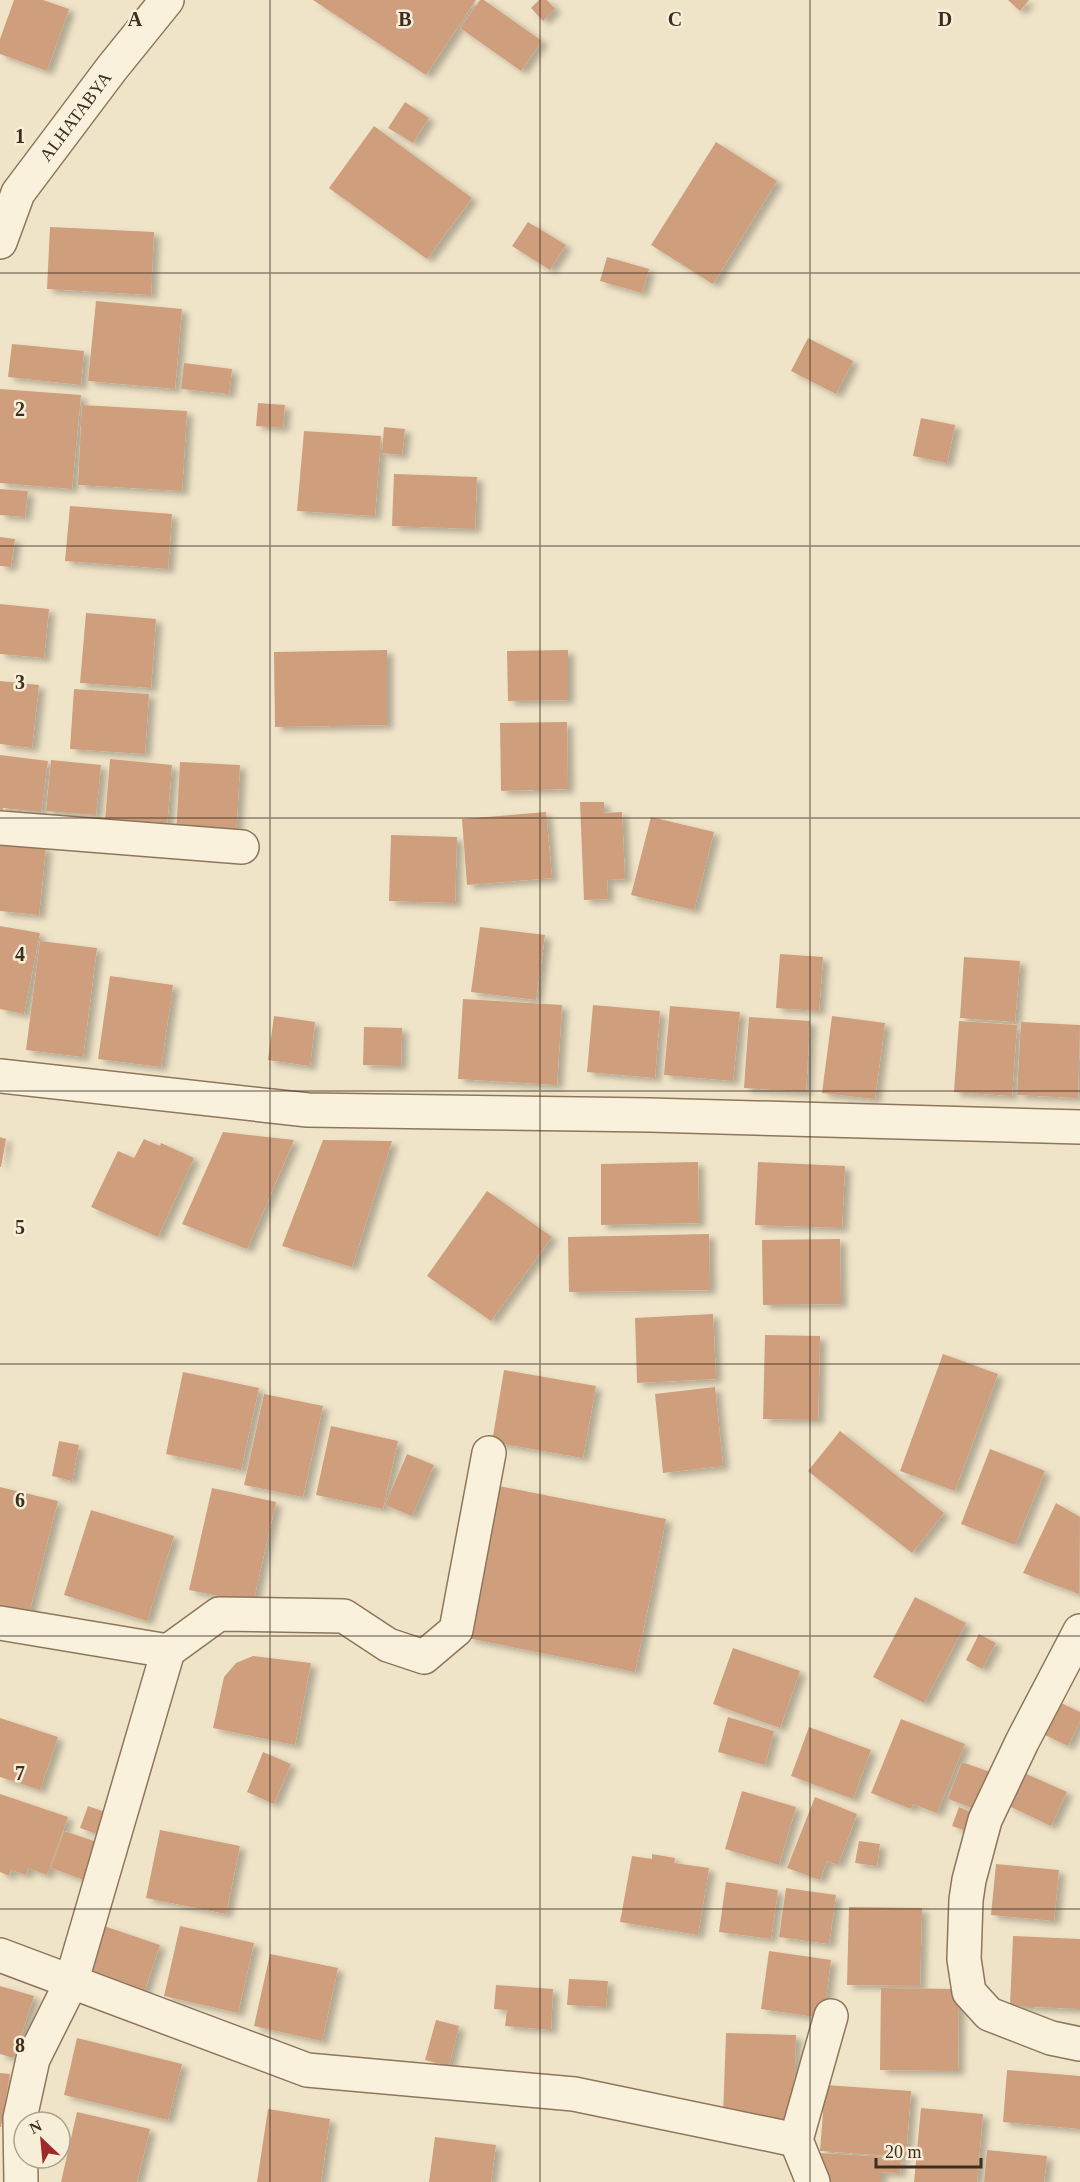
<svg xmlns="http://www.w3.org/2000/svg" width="1080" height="2182" font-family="Georgia,serif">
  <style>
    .building { fill: #cf9f7d; filter: url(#shadow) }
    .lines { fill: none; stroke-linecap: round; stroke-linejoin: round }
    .minor-casing { stroke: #8d765c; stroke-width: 36 }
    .minor { stroke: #faf1dc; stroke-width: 33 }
    .grid { fill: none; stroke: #3d2e20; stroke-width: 1.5; stroke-opacity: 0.55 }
    .labels { text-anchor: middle; stroke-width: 5; stroke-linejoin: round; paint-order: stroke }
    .street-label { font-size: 18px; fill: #3d2e20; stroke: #f7eed8 }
    .grid-label { font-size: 20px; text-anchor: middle; font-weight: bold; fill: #3d2e20; stroke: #f7eed8; stroke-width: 5; stroke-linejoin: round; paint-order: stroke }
  </style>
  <defs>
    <filter id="shadow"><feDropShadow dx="6" dy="4" stdDeviation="3" flood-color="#0004"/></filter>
  </defs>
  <rect width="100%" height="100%" fill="#f0e4c8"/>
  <g class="building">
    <path d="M14,0H43L69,9L47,71L0,54V39Z"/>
    <path d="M313,0H476L426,75Z"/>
    <path d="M480,0H484L542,41L521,71L460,28Z"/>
    <path d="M539,0H547L555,9L543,21L531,8Z"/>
    <path d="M1008,0H1029L1020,11Z"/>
    <path d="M405,102L429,118L413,143L388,128Z"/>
    <path d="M374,126L472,198L427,259L329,188Z"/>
    <path d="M716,142L777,181L713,284L651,245Z"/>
    <path d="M528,222L566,245L550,270L512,246Z"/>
    <path d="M50,227L154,232L151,295L47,289Z"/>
    <path d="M607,257L649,269L642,293L600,281Z"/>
    <path d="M96,301L182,309L175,389L88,381Z"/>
    <path d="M808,338L853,361L836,394L791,371Z"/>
    <path d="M12,344L84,351L81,385L8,377Z"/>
    <path d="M184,363L232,369L229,394L181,389Z"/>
    <path d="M0,389L81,395L72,489L0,483Z"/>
    <path d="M258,403L285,405L283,428L256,426Z"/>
    <path d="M82,405L187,411L182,491L78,485Z"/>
    <path d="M921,418L955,425L947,463L913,456Z"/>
    <path d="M384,427L405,429L402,455L382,453Z"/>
    <path d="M304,431L381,436L375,516L297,511Z"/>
    <path d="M394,474L477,477L475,529L392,526Z"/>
    <path d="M0,489L28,491L25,517L0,515Z"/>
    <path d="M70,506L172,514L168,569L65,561Z"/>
    <path d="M0,537L15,539L11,567L0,566Z"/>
    <path d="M0,604L49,609L44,658L0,654Z"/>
    <path d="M86,613L156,619L151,688L80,683Z"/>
    <path d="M387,650V725L275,727L274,652Z"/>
    <path d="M568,650V700L508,701L507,651Z"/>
    <path d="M0,681L39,685L32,748L0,744Z"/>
    <path d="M74,689L149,694L145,754L70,749Z"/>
    <path d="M567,722L568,789L501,791L500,723Z"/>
    <path d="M0,755L48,761L41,812L3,808L0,823Z"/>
    <path d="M110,759L172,765L167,826L105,821Z"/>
    <path d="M51,760L101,765L96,815L46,811Z"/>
    <path d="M180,762L240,765L236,838L176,836Z"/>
    <path d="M580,802H604V813L622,812L625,879L607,880L608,899L584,900Z"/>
    <path d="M546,812L552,878L467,885L462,819Z"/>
    <path d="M651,817L714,832L694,910L631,895Z"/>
    <path d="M391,835L457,837L455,903L389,901Z"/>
    <path d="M0,843L46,847L39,915L0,911Z"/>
    <path d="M0,926L40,933L24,1014L0,1009Z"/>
    <path d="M480,927L545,935L536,1000L471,992Z"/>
    <path d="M40,941L97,948L83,1057L26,1050Z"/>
    <path d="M780,954L823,957L819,1011L776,1008Z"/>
    <path d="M964,957L1020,961L1015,1022L960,1018Z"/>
    <path d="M110,976L173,985L161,1067L98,1059Z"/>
    <path d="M463,999L562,1005L557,1085L458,1079Z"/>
    <path d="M593,1005L660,1011L655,1078L587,1072Z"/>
    <path d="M670,1006L740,1012L733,1081L664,1075Z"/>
    <path d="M274,1016L315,1022L310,1066L268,1060Z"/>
    <path d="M832,1016L885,1023L875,1099L822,1093Z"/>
    <path d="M749,1017L810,1021L806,1092L744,1088Z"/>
    <path d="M959,1021L1017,1025L1012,1096L954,1092Z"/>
    <path d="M1021,1022L1080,1025L1078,1098L1017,1095Z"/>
    <path d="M364,1027L402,1028L401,1066L363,1065Z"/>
    <path d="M223,1132L294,1140L247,1249L182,1224Z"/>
    <path d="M0,1137L6,1139L1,1167H0Z"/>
    <path d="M144,1139L160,1146L161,1143L194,1158L158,1237L91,1207L118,1151L134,1158Z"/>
    <path d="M323,1140L392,1141L352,1267L282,1246Z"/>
    <path d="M698,1162L699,1223L601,1225V1164Z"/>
    <path d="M758,1162L845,1166L842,1228L755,1225Z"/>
    <path d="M487,1191L552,1237L491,1321L427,1276Z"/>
    <path d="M709,1234L710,1290L569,1292L568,1237Z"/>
    <path d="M840,1239L841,1304L763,1305L762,1240Z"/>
    <path d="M713,1314L716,1379L637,1383L635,1318Z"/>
    <path d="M765,1335L820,1336L818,1420L763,1419Z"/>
    <path d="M943,1354L998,1374L955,1491L900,1471Z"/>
    <path d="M504,1370L596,1386L583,1458L492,1442Z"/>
    <path d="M183,1372L259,1388L241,1470L166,1454Z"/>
    <path d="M715,1387L723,1466L663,1473L655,1394Z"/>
    <path d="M264,1394L323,1406L303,1497L244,1485Z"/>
    <path d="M331,1426L398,1441L383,1509L316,1495Z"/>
    <path d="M840,1431L944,1513L912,1553L808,1471Z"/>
    <path d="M59,1441L79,1445L72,1481L52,1476Z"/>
    <path d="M990,1449L1045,1471L1015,1545L961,1524Z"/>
    <path d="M407,1454L434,1465L412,1516L385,1505Z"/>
    <path d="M499,1486L666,1519L635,1672L468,1638Z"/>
    <path d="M0,1487L58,1501L27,1621L0,1614Z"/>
    <path d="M212,1488L276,1502L253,1603L189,1590Z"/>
    <path d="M1056,1503L1080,1517L1079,1594L1023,1573Z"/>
    <path d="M91,1510L174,1536L147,1621L64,1595Z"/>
    <path d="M915,1597L966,1623L924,1703L873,1677Z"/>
    <path d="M979,1634L996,1643L982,1669L966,1660Z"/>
    <path d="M733,1648L800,1671L780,1728L713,1704Z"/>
    <path d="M253,1656L311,1663L295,1745L213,1728L224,1677L236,1663Z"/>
    <path d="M1059,1702L1080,1712V1721L1068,1746L1043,1734Z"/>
    <path d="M728,1717L774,1731L765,1765L718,1752Z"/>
    <path d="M0,1718L58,1737L40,1790L0,1777Z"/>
    <path d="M901,1719L965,1744L937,1813L913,1804L911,1809L871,1793Z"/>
    <path d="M809,1727L871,1750L853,1799L791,1776Z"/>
    <path d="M263,1752L291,1764L274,1804L247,1792Z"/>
    <path d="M962,1762L990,1772L975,1809L948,1799Z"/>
    <path d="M1022,1772L1067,1792L1051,1826L1007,1805Z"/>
    <path d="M742,1791L796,1807L779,1865L725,1849Z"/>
    <path d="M0,1794L68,1817L47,1875L28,1868L26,1875L11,1870L9,1876L0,1872Z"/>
    <path d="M815,1797L857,1814L838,1865L827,1861L820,1880L787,1868Z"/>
    <path d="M88,1806L116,1816L108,1838L80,1828Z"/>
    <path d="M959,1807L973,1813L966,1831L952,1826Z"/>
    <path d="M160,1830L240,1846L226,1914L146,1898Z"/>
    <path d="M64,1831L97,1842L84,1880L51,1868Z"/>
    <path d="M859,1841L880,1844L877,1866L855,1863Z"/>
    <path d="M652,1854L675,1858L674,1863L709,1868L698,1935L620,1922L632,1856L652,1859Z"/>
    <path d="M996,1864L1059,1870L1054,1921L991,1915Z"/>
    <path d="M726,1882L778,1890L771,1939L719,1932Z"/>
    <path d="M786,1888L836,1895L829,1944L779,1937Z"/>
    <path d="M849,1907L922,1908L920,1986L847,1985Z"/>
    <path d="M104,1926L160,1945L140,2004L84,1983Z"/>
    <path d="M180,1926L254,1943L238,2013L164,1996Z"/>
    <path d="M1013,1936L1080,1939V2009L1010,2006Z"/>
    <path d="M769,1951L831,1960L823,2018L761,2009Z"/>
    <path d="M270,1954L338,1968L322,2041L254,2026Z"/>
    <path d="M569,1979L608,1981L606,2007L567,2005Z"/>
    <path d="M496,1985L553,1989L551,2030L505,2026L507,2010L494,2009Z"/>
    <path d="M0,1986L34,1996L14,2058L0,2054Z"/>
    <path d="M881,1988L959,1989L958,2071L880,2070Z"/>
    <path d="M436,2020L459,2026L449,2066L425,2060Z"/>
    <path d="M726,2033L796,2035L793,2119L723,2117Z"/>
    <path d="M77,2038L182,2064L168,2120L64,2095Z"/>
    <path d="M1007,2070L1080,2076V2129L1003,2122Z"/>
    <path d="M0,2073L10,2074L1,2127H0Z"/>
    <path d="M825,2085L911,2091L906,2157L820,2151Z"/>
    <path d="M921,2108L983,2114L977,2182H914Z"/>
    <path d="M268,2109L330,2119L321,2182H257Z"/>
    <path d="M77,2112L150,2129L137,2182H61Z"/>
    <path d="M435,2137L496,2145L491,2182H429Z"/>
    <path d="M987,2150L1047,2156L1044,2182H984Z"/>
    <path d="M820,2153L901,2158L900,2173L881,2172V2182H822L819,2167Z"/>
  </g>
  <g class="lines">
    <defs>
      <g id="minor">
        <path id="s1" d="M0,242L18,193L112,68L167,0"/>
        <path d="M0,828L242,847"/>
        <path d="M0,1076L308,1110L650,1115L1080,1127"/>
        <path d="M0,1623L168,1651"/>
        <path d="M1080,1631L1022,1742L985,1820L969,1880L966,1900L964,1959L969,1992L989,2014L1051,2038L1080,2044"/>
        <path d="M0,1955L307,2070L574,2094L796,2140"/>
        <path d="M21,2182L20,2118L33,2059L71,1983L168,1651L219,1614L344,1616L388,1645L424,1657L456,1630L489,1453"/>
        <path d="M813,2182L796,2140L831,2016"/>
      </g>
    </defs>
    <use href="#minor" class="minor-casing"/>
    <use href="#minor" class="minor"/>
  </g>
  <path class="grid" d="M270,0V2182M540,0V2182M810,0V2182M0,273H1080M0,546H1080M0,818H1080M0,1091H1080M0,1364H1080M0,1636H1080M0,1909H1080"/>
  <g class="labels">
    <g class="street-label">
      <text dy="6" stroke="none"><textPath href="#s1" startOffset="148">ALHATABYA</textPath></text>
    </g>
  </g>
  <g class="grid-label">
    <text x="135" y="26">A</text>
    <text x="405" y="26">B</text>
    <text x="675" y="26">C</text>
    <text x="945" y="26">D</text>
    <text x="20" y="143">1</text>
    <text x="20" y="416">2</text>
    <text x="20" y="689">3</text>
    <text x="20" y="961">4</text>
    <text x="20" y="1234">5</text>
    <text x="20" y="1507">6</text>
    <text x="20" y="1780">7</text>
    <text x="20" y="2052">8</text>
  </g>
  <g transform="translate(42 2140) rotate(334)"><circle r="28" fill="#f7eed8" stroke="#ada18e" stroke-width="1.5"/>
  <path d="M0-4.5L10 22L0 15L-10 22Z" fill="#9e2a2b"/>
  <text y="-9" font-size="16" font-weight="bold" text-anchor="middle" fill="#3d2e20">N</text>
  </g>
  <path d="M876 2158v9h105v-9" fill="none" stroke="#3d2e20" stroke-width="3"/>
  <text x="885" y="2158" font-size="18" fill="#3d2e20" stroke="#f7eed8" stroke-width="4.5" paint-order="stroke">20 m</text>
</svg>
